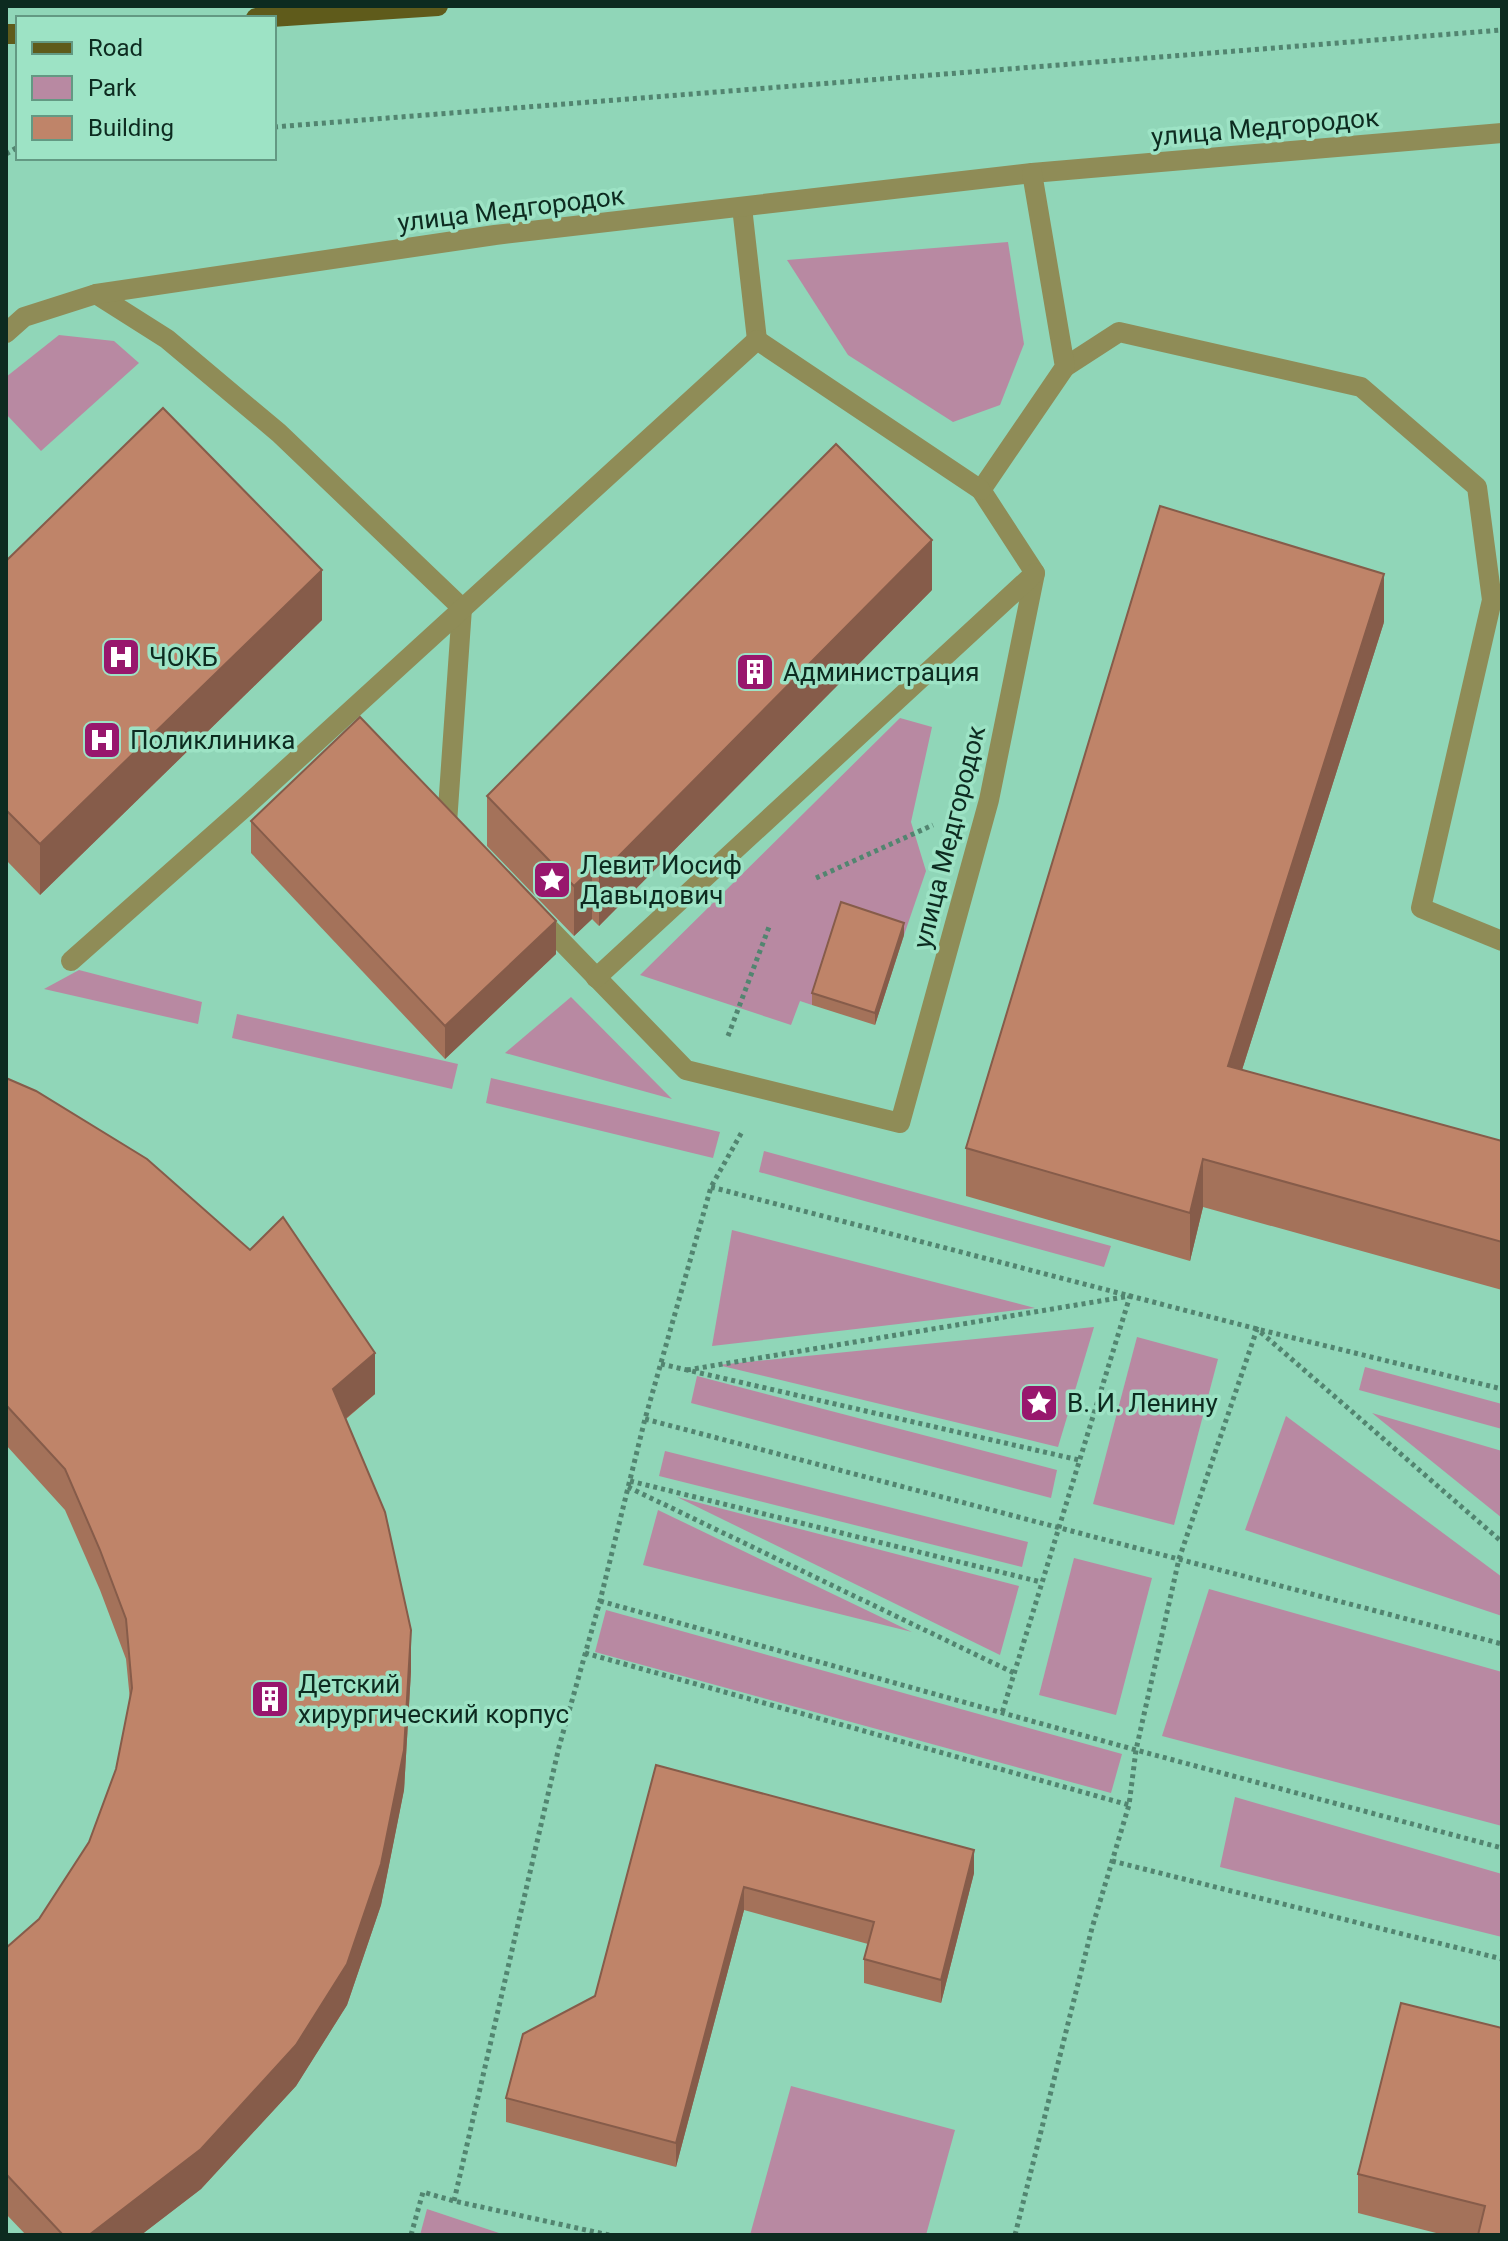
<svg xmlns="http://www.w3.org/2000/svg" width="1508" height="2241" font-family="Roboto,sans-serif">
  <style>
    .green { fill: #b889a2 }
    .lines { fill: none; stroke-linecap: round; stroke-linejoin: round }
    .path { stroke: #528570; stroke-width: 5; stroke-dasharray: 4 4; stroke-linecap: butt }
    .lane { stroke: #8f8c57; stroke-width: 20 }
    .primary { stroke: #5f5b1b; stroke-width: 20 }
    .wall { fill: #a4725a }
    .shaded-wall { fill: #865c4a }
    .building { fill: #bf8469; stroke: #865c4a; stroke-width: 2 }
    .labels { text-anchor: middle; stroke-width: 7; stroke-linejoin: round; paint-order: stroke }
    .street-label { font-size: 26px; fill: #0d2b20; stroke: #9de3c5 }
    .poi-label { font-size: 26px; fill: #0d2b20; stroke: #9de3c5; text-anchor: start }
  </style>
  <rect width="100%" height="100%" fill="#90d6b8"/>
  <g class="green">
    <path d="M1008,242L1024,344L1000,405L953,422L848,355L787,260Z"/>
    <path d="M59,335L114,341L139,363L41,451L6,414V377Z"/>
    <path d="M900,718L932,727L911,822L926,871L904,935L841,915L812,1005L800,1001L791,1025L640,975Z"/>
    <path d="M79,970L202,1002L198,1024L44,989Z"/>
    <path d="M571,997L672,1099L505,1053Z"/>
    <path d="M237,1014L458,1064L452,1089L232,1038Z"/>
    <path d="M491,1078L720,1132L713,1158L486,1103Z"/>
    <path d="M764,1151L1111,1246L1104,1267L759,1172Z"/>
    <path d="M732,1230L1035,1308L712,1346Z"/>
    <path d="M1094,1327L1058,1447L718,1365Z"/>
    <path d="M1137,1337L1218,1359L1174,1525L1093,1504Z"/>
    <path d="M1365,1367L1502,1404V1429L1359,1390Z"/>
    <path d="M697,1376L1057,1470L1051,1498L691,1403Z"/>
    <path d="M1372,1413L1502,1451V1518Z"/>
    <path d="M1286,1416L1502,1577V1616L1245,1530Z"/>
    <path d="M665,1451L1028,1542L1022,1567L659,1476Z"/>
    <path d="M677,1497L1019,1586L1000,1655Z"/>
    <path d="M658,1510L912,1632L643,1565Z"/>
    <path d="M1074,1558L1152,1578L1116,1715L1039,1695Z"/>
    <path d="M1209,1589L1502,1672V1826L1162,1736Z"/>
    <path d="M606,1610L1122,1754L1111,1793L595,1652Z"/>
    <path d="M1235,1797L1502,1874V1937L1220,1867Z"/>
    <path d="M791,2086L955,2130L926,2235H750Z"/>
    <path d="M427,2209L505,2235H420Z"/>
  </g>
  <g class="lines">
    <g class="path">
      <path d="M274,127L1502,30"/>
      <path d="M6,154L18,147"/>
      <path d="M816,878L933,825"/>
      <path d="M728,1036L769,927"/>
      <path d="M711,1187L1257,1329L1502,1389"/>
      <path d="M661,1364L1079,1460"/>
      <path d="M687,1370L1130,1296L1002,1713"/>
      <path d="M645,1419L1502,1644"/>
      <path d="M630,1481L1041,1582"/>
      <path d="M628,1487L1014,1673"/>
      <path d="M600,1601L1136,1750L1502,1848"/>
      <path d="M585,1653L1129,1805"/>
      <path d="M1112,1861L1502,1959"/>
      <path d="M454,2201L559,1747L600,1601L645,1419L711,1187L743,1130"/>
      <path d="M411,2235L423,2192L454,2201L609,2235"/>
      <path d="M1015,2235L1092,1928L1129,1805L1136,1750L1179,1559L1257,1329L1502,1542"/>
    </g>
    <g class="lane">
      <path d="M742,207L757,340"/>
      <path d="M96,294L167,339L279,433L462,608L447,823L455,831"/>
      <path d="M6,333L24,317L96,294L495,235L1032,173L1502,133"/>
      <path d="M1065,367L1119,332L1361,387L1477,487L1492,600L1421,908L1502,941"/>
      <path d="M538,917L686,1070L900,1123L989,800L1035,573L981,490L1065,367L1032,173"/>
      <path d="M71,961L245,807L757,340L981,490"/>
      <path d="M596,978L1035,573"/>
    </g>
    <g class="primary">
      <path d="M256,18L438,6"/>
      <path d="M6,34H18"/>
    </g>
  </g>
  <g class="wall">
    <path d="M6,561L322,620L40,895L6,860Z"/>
    <path d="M932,590L599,926L592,919L574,936L487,846V796Z"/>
    <path d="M1384,622L1242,1070L1502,1141V1290L1203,1207L1190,1261L966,1196V1148Z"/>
    <path d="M251,821L556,954L445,1059L251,853Z"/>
    <path d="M904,935L875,1025L812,1005V993Z"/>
    <path d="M6,1078L375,1394L346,1419L411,1671L404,1790L381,1905L347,2005L296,2086L201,2189L141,2235H26L6,2214V1948L39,1919L89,1842L116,1769L130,1700L126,1659L100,1590L65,1510L6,1445Z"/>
    <path d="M656,1765L974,1873L941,2003L864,1983V1959L868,1944L744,1910L676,2167L506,2122V2098L595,1996Z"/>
    <path d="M1502,2028V2235H1444L1358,2213V2174Z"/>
  </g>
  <g class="shaded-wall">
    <path d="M932,540V590L599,926V876Z"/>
    <path d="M322,570V620L40,895V844Z"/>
    <path d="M1384,574V622L1228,1114V1066Z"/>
    <path d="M592,869V919L574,936V886Z"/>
    <path d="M556,921V954L445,1059V1026Z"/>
    <path d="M904,923V935L875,1025V1013Z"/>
    <path d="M1203,1159V1207L1190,1261V1213Z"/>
    <path d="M375,1353V1394L333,1429V1389Z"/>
    <path d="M411,1630V1671L404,1790L381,1905L347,2005L296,2086L201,2189L141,2235H89Z"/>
    <path d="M974,1850V1873L941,2003V1980Z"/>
    <path d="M744,1887V1910L676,2167V2143Z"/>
  </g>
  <g class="building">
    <path d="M163,408L322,570L40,844L6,810V561Z"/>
    <path d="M836,444L932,540L599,876L592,869L574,886L487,796Z"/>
    <path d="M1160,506L1384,574L1228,1066L1502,1141V1242L1203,1159L1190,1213L966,1148Z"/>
    <path d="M360,717L556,921L445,1026L251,821Z"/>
    <path d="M841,902L904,923L875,1013L812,993Z"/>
    <path d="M6,1078L36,1091L147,1159L250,1250L283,1217L375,1353L333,1389L385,1512L411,1630L404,1750L381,1864L347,1964L296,2045L201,2149L89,2235H63L6,2174V1948L39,1919L89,1842L116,1769L132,1688L126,1619L100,1550L65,1469L6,1405Z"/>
    <path d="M656,1765L974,1850L941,1980L864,1959L874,1922L744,1887L676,2143L506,2098L523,2034L595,1996Z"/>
    <path d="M1401,2003L1502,2028V2235H1478L1485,2206L1358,2174Z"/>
  </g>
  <defs>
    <symbol id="hospital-square" viewBox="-11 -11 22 22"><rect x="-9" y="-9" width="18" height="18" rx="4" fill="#98176d" stroke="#9de3c5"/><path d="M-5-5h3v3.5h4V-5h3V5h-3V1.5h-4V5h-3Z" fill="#fff"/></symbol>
    <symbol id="building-square" viewBox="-11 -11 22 22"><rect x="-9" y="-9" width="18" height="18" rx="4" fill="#98176d" stroke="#9de3c5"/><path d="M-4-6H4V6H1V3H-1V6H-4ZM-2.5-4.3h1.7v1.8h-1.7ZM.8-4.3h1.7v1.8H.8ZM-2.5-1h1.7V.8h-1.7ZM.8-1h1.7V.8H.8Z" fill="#fff"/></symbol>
    <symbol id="sight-square" viewBox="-11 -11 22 22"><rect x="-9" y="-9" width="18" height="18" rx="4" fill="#98176d" stroke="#9de3c5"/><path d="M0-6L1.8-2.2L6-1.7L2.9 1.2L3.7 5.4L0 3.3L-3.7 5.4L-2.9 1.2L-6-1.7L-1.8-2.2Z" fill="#fff"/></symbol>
  </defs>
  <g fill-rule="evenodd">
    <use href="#hospital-square" x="99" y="635" width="44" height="44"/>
    <use href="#building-square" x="733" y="650" width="44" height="44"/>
    <use href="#hospital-square" x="80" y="718" width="44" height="44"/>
    <use href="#sight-square" x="530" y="858" width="44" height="44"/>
    <use href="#sight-square" x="1017" y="1381" width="44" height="44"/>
    <use href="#building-square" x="248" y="1677" width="44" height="44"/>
  </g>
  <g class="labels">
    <g class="street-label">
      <text transform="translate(1265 127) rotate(-5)" y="9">улица Медгородок</text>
      <text transform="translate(511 209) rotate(-7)" y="9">улица Медгородок</text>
      <text transform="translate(949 837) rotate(-76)" y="9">улица Медгородок</text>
    </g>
    <g class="poi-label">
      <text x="149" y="666">ЧОКБ</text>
      <text x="783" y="681">Администрация</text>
      <text x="130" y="749">Поликлиника</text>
      <text x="580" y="874">Левит Иосиф<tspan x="580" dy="30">Давыдович</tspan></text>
      <text x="1067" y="1412">В. И. Ленину</text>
      <text x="298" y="1693">Детский<tspan x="298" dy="30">хирургический корпус</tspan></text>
    </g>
  </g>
  <rect width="1508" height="2241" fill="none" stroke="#0d2b20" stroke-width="16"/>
  <rect x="16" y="16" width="260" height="144" fill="#9de3c5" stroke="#639983" stroke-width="2"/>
  <rect x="32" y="42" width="40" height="12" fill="#5f5b1b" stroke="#639983" stroke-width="2"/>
  <text x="88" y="56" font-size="24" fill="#0d2b20">Road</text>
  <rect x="32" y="76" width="40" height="24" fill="#b889a2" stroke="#639983" stroke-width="2"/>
  <text x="88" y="96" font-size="24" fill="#0d2b20">Park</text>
  <rect x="32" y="116" width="40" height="24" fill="#bf8469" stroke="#639983" stroke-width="2"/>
  <text x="88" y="136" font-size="24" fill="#0d2b20">Building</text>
</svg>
